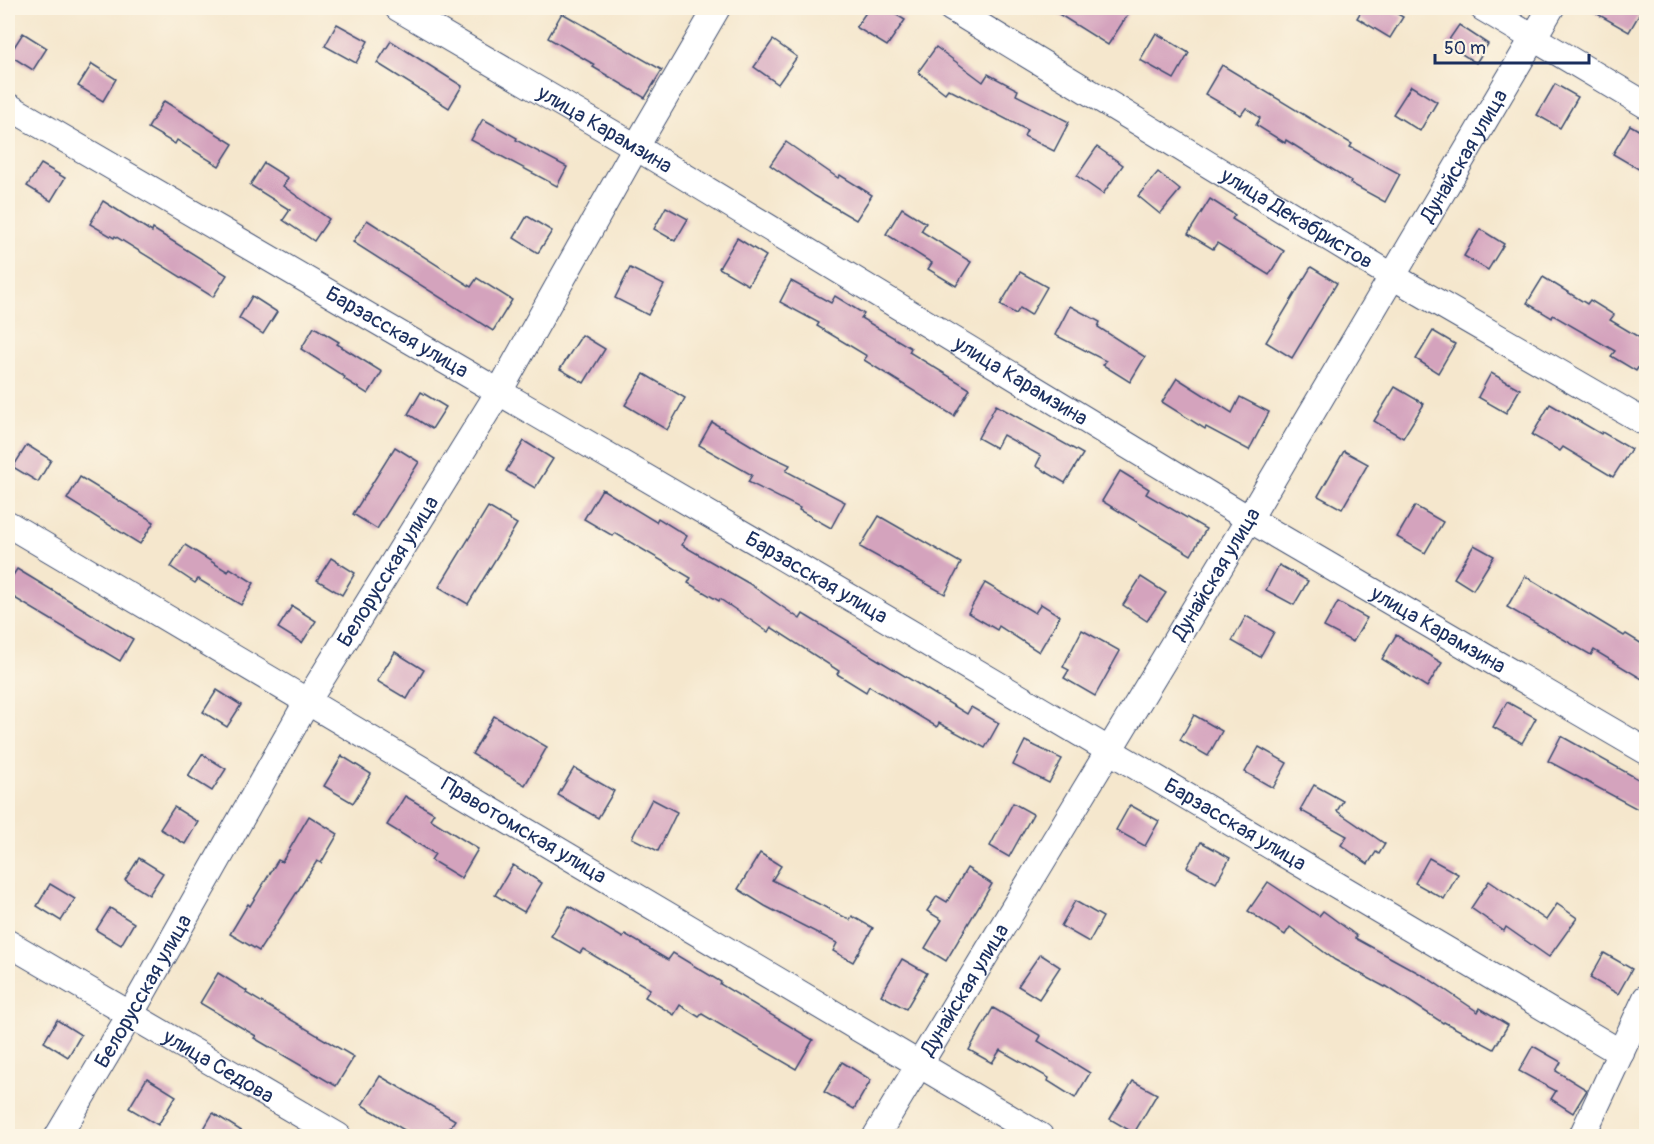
<svg xmlns="http://www.w3.org/2000/svg" width="1654" height="1144" font-family="Pangolin,sans-serif">
  <style>
    .building { fill: #d4a3bd }
    .lines { fill: none; stroke-linecap: round; stroke-linejoin: round }
    .minor-casing { stroke: #3c4b6f; stroke-width: 28 }
    .minor { stroke: #fff; stroke-width: 26 }
    .labels { text-anchor: middle; stroke-width: 5; stroke-linejoin: round; paint-order: stroke }
    .street-label { font-size: 21px; fill: #1b2f5e; stroke: #fcf5e5 }
  </style>
  <rect width="100%" height="100%" fill="#fcf5e5"/>
  <filter id="ink" filterUnits="userSpaceOnUse"><feTurbulence type="fractalNoise" baseFrequency=".0167" numOctaves="2"/><feDisplacementMap in="SourceGraphic" scale="12" xChannelSelector="R" yChannelSelector="G"/><feConvolveMatrix kernelMatrix="1 2 1 2 8 2 1 2 1" color-interpolation-filters="sRGB"/></filter>
  <filter id="wash" filterUnits="userSpaceOnUse"><feTurbulence type="fractalNoise" baseFrequency=".008" numOctaves="4" result="noise"/><feDisplacementMap in="SourceGraphic" scale="24" xChannelSelector="R" yChannelSelector="G"/><feGaussianBlur stdDeviation="1.35" result="paint"/><feColorMatrix in="noise" values="0 0 0 0 0 0 0 0 0 0 0 0 0 0 0 0 0 1.4 0 .05"/><feComposite in="paint" operator="in"/></filter>
  <g filter="url(#wash)">
    <rect width="100%" height="100%" fill="#f5e7cd"/>
    <g id="blocks">
      <g class="building">
        <path d="M869,8H885L905,20L887,46L856,27Z"/>
        <path d="M1049,8H1132L1108,45Z"/>
        <path d="M1363,8H1387L1403,17L1390,38L1357,18Z"/>
        <path d="M1587,8H1643L1629,32Z"/>
        <path d="M562,13L662,70L645,98L593,67L595,65L548,38Z"/>
        <path d="M337,24L368,41L356,63L325,46Z"/>
        <path d="M1459,25L1488,44L1476,63L1446,44Z"/>
        <path d="M23,33L47,48L33,70L9,55Z"/>
        <path d="M1156,33L1189,53L1174,79L1140,60Z"/>
        <path d="M773,40L797,57L778,84L754,67Z"/>
        <path d="M391,41L462,86L449,108L377,63Z"/>
        <path d="M936,47L983,82L988,74L1018,90L1016,95L1069,122L1054,151L1024,136L1027,130L948,89L945,93L918,72Z"/>
        <path d="M92,64L116,79L103,101L78,86Z"/>
        <path d="M1222,65L1352,144L1350,147L1400,174L1385,202L1350,183L1351,181L1286,140L1285,143L1256,125L1260,118L1246,108L1241,115L1205,94Z"/>
        <path d="M1555,84L1578,97L1560,128L1537,115Z"/>
        <path d="M1411,86L1437,102L1420,131L1393,114Z"/>
        <path d="M164,101L233,144L219,166L177,140L175,144L148,128Z"/>
        <path d="M483,119L517,138L516,140L567,167L557,186L471,140Z"/>
        <path d="M1630,125L1647,135V174L1613,154Z"/>
        <path d="M786,142L838,178L840,175L872,195L856,220L815,196L770,165Z"/>
        <path d="M1097,147L1123,165L1103,194L1077,176Z"/>
        <path d="M264,163L288,178L283,186L329,219L314,241L283,220L290,210L250,185Z"/>
        <path d="M41,164L65,178L51,201L27,186Z"/>
        <path d="M1158,172L1180,190L1160,214L1138,196Z"/>
        <path d="M1210,199L1235,215L1232,219L1284,251L1269,275L1217,243L1213,249L1188,234Z"/>
        <path d="M103,201L152,232L153,229L227,275L213,297L115,236L114,238L90,224Z"/>
        <path d="M666,207L688,219L675,241L654,229Z"/>
        <path d="M902,208L926,223L921,231L971,262L956,286L928,269L932,263L886,234Z"/>
        <path d="M527,216L552,231L538,253L514,238Z"/>
        <path d="M367,220L471,287L477,278L512,300L493,331L353,242Z"/>
        <path d="M1480,229L1504,244L1488,270L1464,256Z"/>
        <path d="M737,238L766,256L748,285L719,268Z"/>
        <path d="M1311,267L1337,283L1292,358L1266,342Z"/>
        <path d="M630,268L664,285L648,315L615,298Z"/>
        <path d="M1020,272L1047,287L1031,315L1020,308L1016,314L1000,305Z"/>
        <path d="M1543,277L1587,304L1590,300L1614,315L1610,320L1647,342V353L1636,371L1611,356L1615,351L1553,315L1552,318L1527,303Z"/>
        <path d="M791,281L831,303L835,296L864,314L861,318L911,348L909,352L970,389L954,416L864,360L867,356L817,326L819,323L780,302Z"/>
        <path d="M252,296L277,312L263,334L239,318Z"/>
        <path d="M1070,306L1100,322L1098,327L1145,357L1130,382L1103,365L1106,361L1055,335Z"/>
        <path d="M314,327L339,342L337,344L382,372L368,394L344,379L345,377L301,349Z"/>
        <path d="M1433,331L1455,344L1438,373L1416,359Z"/>
        <path d="M582,335L605,349L584,383L560,369Z"/>
        <path d="M1491,373L1520,389L1506,413L1478,397Z"/>
        <path d="M644,374L685,398L667,430L625,405Z"/>
        <path d="M1177,378L1232,413L1240,397L1269,412L1249,450L1206,427L1205,429L1162,402Z"/>
        <path d="M1395,387L1424,404L1403,438L1374,421Z"/>
        <path d="M421,392L446,407L432,429L408,414Z"/>
        <path d="M1550,404L1601,434L1602,432L1631,449L1613,477L1563,447L1560,451L1532,435Z"/>
        <path d="M996,405L1083,454L1065,483L1036,466L1041,456L1003,435L996,448L978,438Z"/>
        <path d="M712,422L764,453L790,465L786,471L845,502L831,528L799,510L800,508L748,482L752,475L699,445Z"/>
        <path d="M524,441L553,459L535,488L506,471Z"/>
        <path d="M27,445L51,460L38,482L13,467Z"/>
        <path d="M395,447L419,462L377,529L353,514Z"/>
        <path d="M1344,451L1368,464L1342,509L1318,496Z"/>
        <path d="M1120,471L1149,489L1146,494L1206,529L1191,555L1102,501Z"/>
        <path d="M80,477L154,522L140,544L67,499Z"/>
        <path d="M602,489L656,522L658,518L687,536L682,545L748,583L800,619L803,614L967,714L971,707L999,723L985,748L939,723L937,727L869,686L866,692L837,674L839,671L771,627L768,632L720,599L719,601L688,583L691,578L615,533L613,536L584,519Z"/>
        <path d="M1415,506L1443,522L1425,553L1397,537Z"/>
        <path d="M488,507L517,524L468,604L439,587Z"/>
        <path d="M879,516L961,563L945,594L860,547Z"/>
        <path d="M185,545L228,572L230,568L254,583L241,605L198,579L195,583L171,567Z"/>
        <path d="M1474,545L1494,556L1473,590L1454,578Z"/>
        <path d="M331,558L355,573L342,595L317,580Z"/>
        <path d="M1279,565L1308,581L1294,605L1266,590Z"/>
        <path d="M17,569L133,639L120,661L8,594V583Z"/>
        <path d="M1525,576L1624,636L1626,634L1647,647V682L1594,650L1591,655L1507,607Z"/>
        <path d="M1141,577L1166,593L1147,621L1123,605Z"/>
        <path d="M985,583L1035,613L1041,604L1060,616L1039,652L999,626L997,630L968,613Z"/>
        <path d="M1338,602L1367,618L1353,642L1324,627Z"/>
        <path d="M292,606L316,621L302,643L278,628Z"/>
        <path d="M1246,616L1274,632L1260,657L1232,641Z"/>
        <path d="M1082,630L1120,651L1095,696L1064,678L1069,670L1063,667Z"/>
        <path d="M1396,635L1442,663L1427,687L1382,659Z"/>
        <path d="M395,652L424,670L407,699L377,681Z"/>
        <path d="M217,690L241,705L227,727L203,712Z"/>
        <path d="M1507,702L1536,718L1522,743L1493,727Z"/>
        <path d="M1194,715L1222,731L1208,756L1180,740Z"/>
        <path d="M494,716L547,747L525,785L472,754Z"/>
        <path d="M1561,736L1647,784V814L1548,761Z"/>
        <path d="M1025,741L1062,759L1049,783L1013,765Z"/>
        <path d="M1259,747L1287,763L1273,788L1245,772Z"/>
        <path d="M202,754L226,769L212,791L188,776Z"/>
        <path d="M342,756L371,774L353,803L324,786Z"/>
        <path d="M574,768L614,791L598,818L558,795Z"/>
        <path d="M1314,785L1343,801L1337,811L1385,844L1379,854L1376,852L1368,864L1341,845L1347,836L1300,810Z"/>
        <path d="M405,796L434,813L430,819L478,849L461,878L431,860L435,854L387,825Z"/>
        <path d="M652,799L677,812L658,851L632,838Z"/>
        <path d="M1013,803L1033,814L1009,857L990,846Z"/>
        <path d="M1130,805L1159,821L1145,846L1116,830Z"/>
        <path d="M174,807L198,822L185,844L160,829Z"/>
        <path d="M309,816L338,834L321,863L317,861L259,951L230,934L248,904L250,906L278,860L282,862Z"/>
        <path d="M1201,842L1230,858L1216,883L1187,867Z"/>
        <path d="M760,853L781,866L772,880L850,920L852,916L873,928L853,962L833,951L837,943L765,906L738,889Z"/>
        <path d="M139,858L163,873L149,895L125,880Z"/>
        <path d="M1429,858L1458,874L1444,899L1415,883Z"/>
        <path d="M513,865L542,883L524,912L495,895Z"/>
        <path d="M967,868L992,884L946,961L925,948L942,920L927,911L937,896L947,902Z"/>
        <path d="M1489,881L1546,920L1557,904L1577,918L1549,957L1506,927L1504,931L1471,908Z"/>
        <path d="M1268,882L1319,916L1323,911L1357,936L1355,938L1426,977L1478,1012L1480,1008L1508,1025L1494,1049L1444,1022L1443,1023L1386,986L1385,987L1335,960L1290,927L1285,935L1248,911Z"/>
        <path d="M50,884L75,899L61,921L37,906Z"/>
        <path d="M1075,901L1103,917L1089,942L1061,926Z"/>
        <path d="M569,906L623,938L625,934L668,960L673,953L721,982L720,984L813,1040L796,1069L702,1014L699,1017L680,1005L674,1015L645,997L650,989L583,949L580,953L551,936Z"/>
        <path d="M110,908L134,923L121,945L96,930Z"/>
        <path d="M1604,953L1632,969L1618,994L1590,978Z"/>
        <path d="M1040,954L1060,967L1039,999L1018,986Z"/>
        <path d="M902,959L927,973L906,1009L881,995Z"/>
        <path d="M218,973L247,991L246,993L354,1057L336,1086L254,1038L256,1036L200,1003Z"/>
        <path d="M993,1008L1041,1036L1038,1041L1090,1073L1075,1098L1048,1081L1049,1078L1000,1050L992,1063L969,1050Z"/>
        <path d="M57,1020L81,1035L68,1057L44,1042Z"/>
        <path d="M1533,1046L1561,1062L1556,1071L1587,1090L1573,1113L1551,1099L1556,1091L1519,1071Z"/>
        <path d="M842,1062L871,1080L854,1109L824,1092Z"/>
        <path d="M380,1076L455,1120L444,1137H416L362,1105Z"/>
        <path d="M147,1078L176,1096L158,1125L129,1108Z"/>
        <path d="M1133,1081L1157,1094L1134,1133L1110,1119Z"/>
        <path d="M213,1113L251,1137H199Z"/>
      </g>
    </g>
  </g>
  <g filter="url(#ink)">
    <use href="#blocks" fill-opacity="0" stroke="#3c4b6f" stroke-width="1.5"/>
    <g class="lines">
      <defs>
        <g id="minor">
          <path id="s1" d="M398,8L636,147L1249,519L1646,751"/>
          <path id="s2" d="M951,8L1392,276L1646,423"/>
          <path d="M1483,8L1646,105"/>
          <path id="s3" d="M8,106C548,418 1085,734 1621,1053"/>
          <path id="s4" d="M8,524L1040,1136"/>
          <path id="s5" d="M8,943L338,1136"/>
          <path id="s6" d="M58,1136L130,1015L307,702L500,390L636,147L717,8"/>
          <path id="s7" d="M876,1136L1249,519L1551,8"/>
          <path d="M1582,1136L1646,998"/>
        </g>
      </defs>
      <use href="#minor" class="minor-casing"/>
      <use href="#minor" class="minor"/>
    </g>
  </g>
  <g class="labels">
    <g class="street-label">
      <text dy="7" stroke="none"><textPath href="#s1" startOffset="240">улица Карамзина</textPath></text>
      <text dy="7" stroke="none"><textPath href="#s7" startOffset="1143">Дунайская улица</textPath></text>
      <text dy="7" stroke="none"><textPath href="#s2" startOffset="405">улица Декабристов</textPath></text>
      <text dy="7" stroke="none"><textPath href="#s3" startOffset="450">Барзасская улица</textPath></text>
      <text dy="7" stroke="none"><textPath href="#s1" startOffset="726">улица Карамзина</textPath></text>
      <text dy="7" stroke="none"><textPath href="#s6" startOffset="654">Белорусская улица</textPath></text>
      <text dy="7" stroke="none"><textPath href="#s7" startOffset="657">Дунайская улица</textPath></text>
      <text dy="7" stroke="none"><textPath href="#s3" startOffset="936">Барзасская улица</textPath></text>
      <text dy="7" stroke="none"><textPath href="#s1" startOffset="1212">улица Карамзина</textPath></text>
      <text dy="7" stroke="none"><textPath href="#s3" startOffset="1422">Барзасская улица</textPath></text>
      <text dy="7" stroke="none"><textPath href="#s4" startOffset="600">Правотомская улица</textPath></text>
      <text dy="7" stroke="none"><textPath href="#s7" startOffset="171">Дунайская улица</textPath></text>
      <text dy="7" stroke="none"><textPath href="#s6" startOffset="168">Белорусская улица</textPath></text>
      <text dy="7" stroke="none"><textPath href="#s5" startOffset="244">улица Седова</textPath></text>
    </g>
  </g>
  <rect width="1654" height="1144" fill="none" stroke="#fcf5e5" stroke-width="30"/>
  <path d="M1435 54v9h154v-9" fill="none" stroke="#1b2f5e" stroke-width="3"/>
  <text x="1444" y="54" font-size="18" fill="#1b2f5e" stroke="#fcf5e5" stroke-width="4.5" paint-order="stroke">50 m</text>
</svg>
